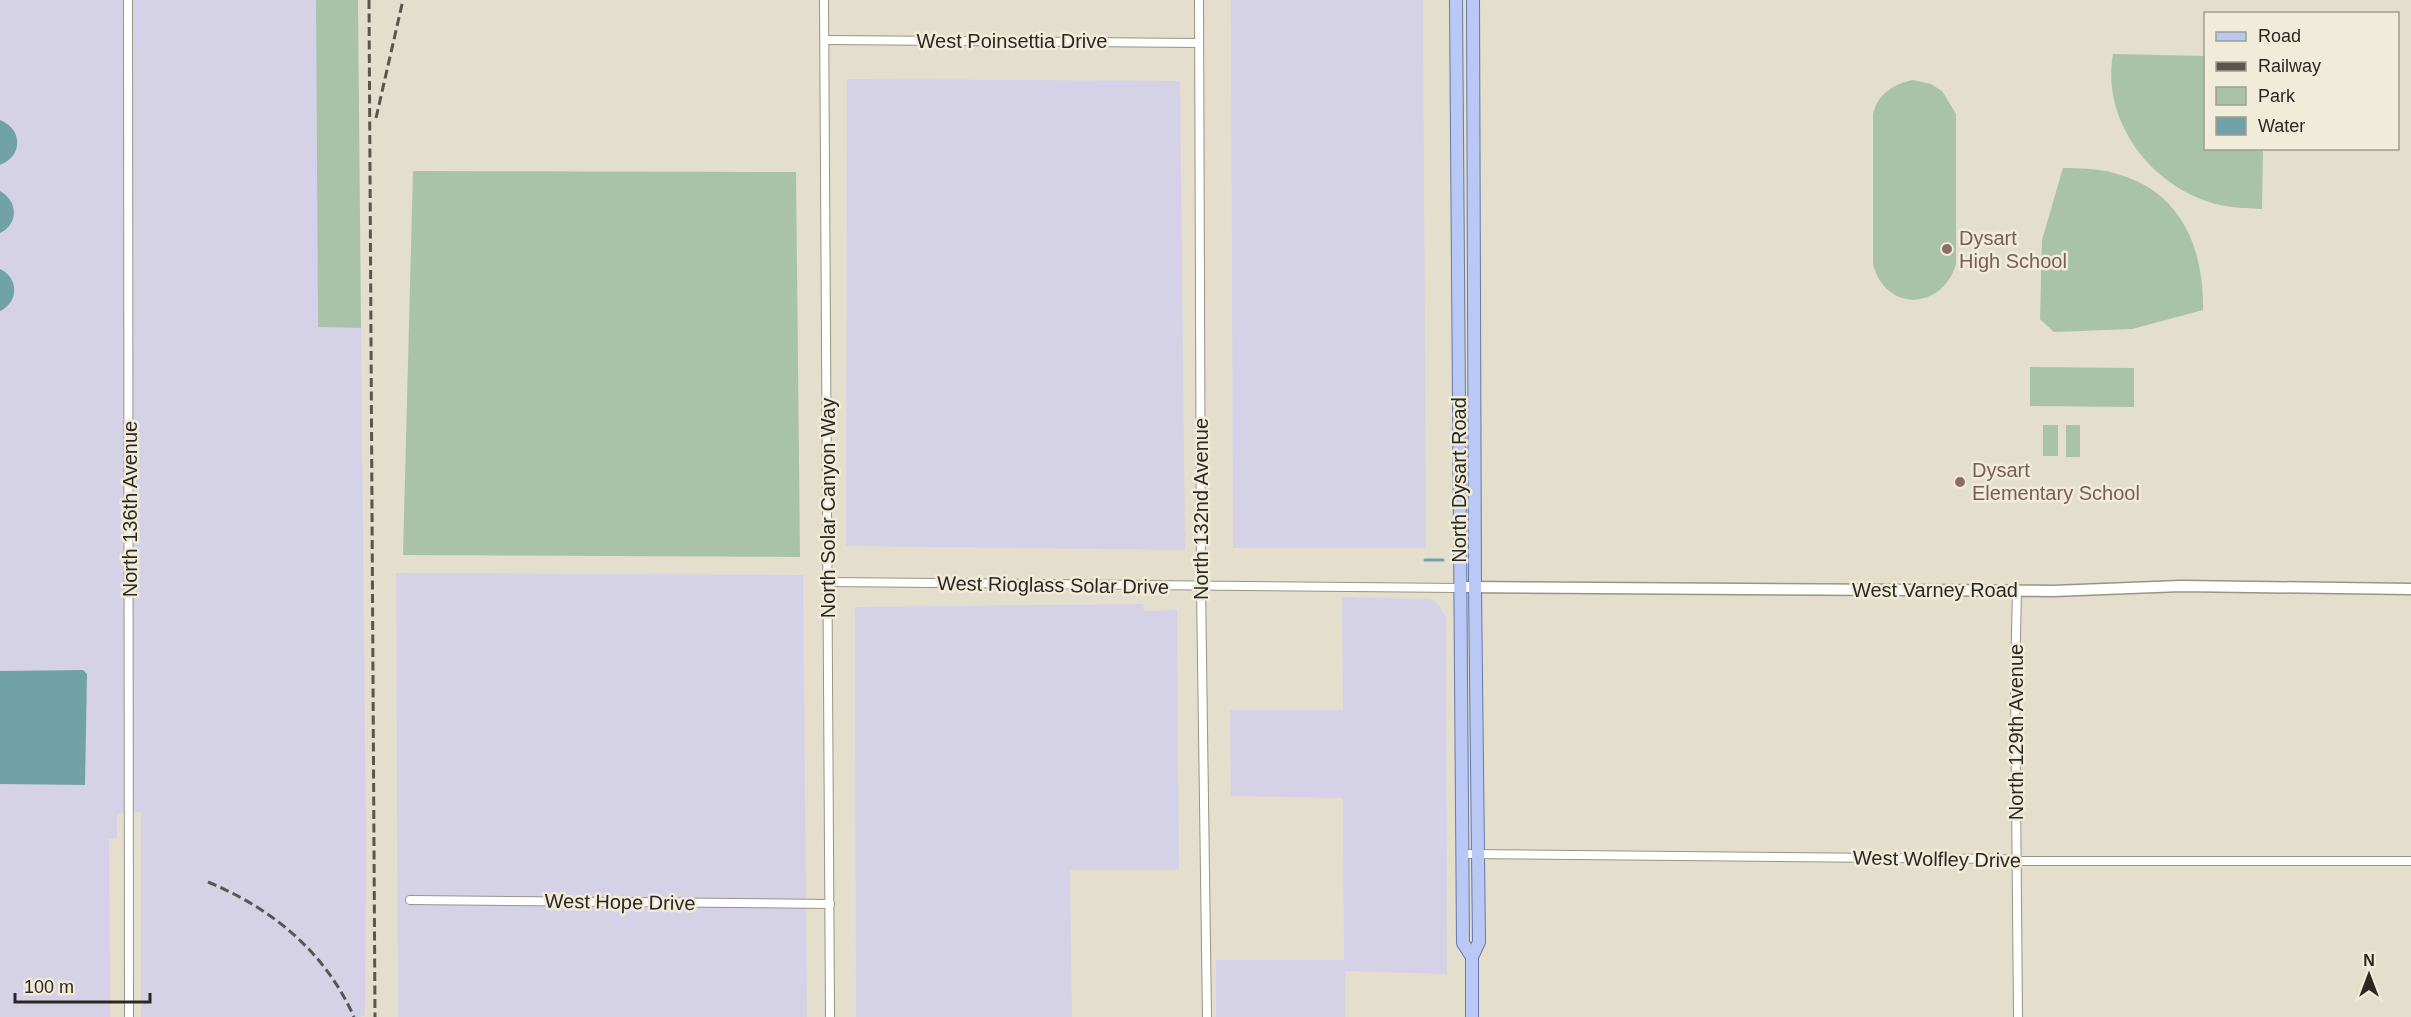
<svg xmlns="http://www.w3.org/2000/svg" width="2411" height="1017" font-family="Helvetica,sans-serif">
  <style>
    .industrial { fill: #d5d2e7 }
    .green { fill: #a8c3a8 }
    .water { fill: #71a2a7 }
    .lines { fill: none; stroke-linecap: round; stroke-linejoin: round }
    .stream { stroke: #71a2a7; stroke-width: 3 }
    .street-casing { stroke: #9a9484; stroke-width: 10 }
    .secondary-casing { stroke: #9a9484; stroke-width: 13 }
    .primary-casing { stroke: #6879a7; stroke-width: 14 }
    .street { stroke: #fff; stroke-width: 8 }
    .secondary { stroke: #fff; stroke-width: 10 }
    .primary { stroke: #b9c8f5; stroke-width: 12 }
    .rail { stroke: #59564d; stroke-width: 3; stroke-dasharray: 9 4.5; stroke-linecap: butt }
    .education-dot { fill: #8d6e63; stroke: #f1ebda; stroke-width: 2 }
    .labels { text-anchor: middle; stroke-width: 5; stroke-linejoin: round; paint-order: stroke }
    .street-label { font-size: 20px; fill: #2a2821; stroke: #f1ebda }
    .education-label { font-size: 20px; fill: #785e54; stroke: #f1ebda; text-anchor: start }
  </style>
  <rect width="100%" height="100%" fill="#e4decd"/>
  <g class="industrial">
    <path d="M0,0H316L318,327L361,328L366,843L365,1015L360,1017H141V812L126,811L117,815V838L109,839L110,1017H0Z"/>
    <path d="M1231,0H1423L1426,548H1233Z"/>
    <path d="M847,79L1180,81L1185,550L846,546Z"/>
    <path d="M396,573L803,575L807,1017H398Z"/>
    <path d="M1342,597L1431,599L1440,607L1446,617L1447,974L1345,971V1017H1216V960H1344L1343,798L1231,796L1230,710H1343Z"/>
    <path d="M1143,604L1144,611L1177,610L1179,870H1070L1072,1017H856L855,607Z"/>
  </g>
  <g class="green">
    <path d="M316,0H358L361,328L318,327Z"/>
    <path d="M2113,54L2205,56L2206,148L2263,149L2262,209C2247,208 2230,208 2216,204C2152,187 2101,122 2113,54Z"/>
    <path d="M1913,80L1931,84L1942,91L1956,114V264C1942,311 1885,312 1873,264V114C1878,93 1894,84 1913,80Z"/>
    <path d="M2063,168C2157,165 2204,219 2203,310L2132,329L2054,332L2040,319L2042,240Z"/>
    <path d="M413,171L796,172L800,557L403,555Z"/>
    <path d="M2030,367L2134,368V407L2030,406Z"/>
    <rect x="2043" y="425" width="15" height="31"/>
    <rect x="2066" y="425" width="14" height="32"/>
  </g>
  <g class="water">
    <path d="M0,120C23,129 23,156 0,165Z"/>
    <path d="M0,191C18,201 19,224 0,233Z"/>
    <path d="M0,269C19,278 19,302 0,311Z"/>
    <path d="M83,670L87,674L85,785L0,784V671Z"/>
  </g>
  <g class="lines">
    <path class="stream" d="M1425,560H1443"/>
    <defs>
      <g id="street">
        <path d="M128,0L129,1017"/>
        <path d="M824,0L830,1017"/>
        <path d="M1199,0L1201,586L1207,1017"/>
        <path d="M825,40L1199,43"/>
        <path d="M828,582L1459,588"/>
        <path d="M2017,591L2015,677L2018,1017"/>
        <path d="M1462,854L2002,859L2016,861H2411"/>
        <path d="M410,900L830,904"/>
      </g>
      <path id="secondary" d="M1466,587L2053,591L2181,586L2411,589"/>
      <g id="primary">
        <path d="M1456,0L1463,943L1472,957"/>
        <path d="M1472,1017V957L1479,942L1475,587L1473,0"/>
      </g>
    </defs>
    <use href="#street" class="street-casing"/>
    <use href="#secondary" class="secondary-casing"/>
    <use href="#primary" class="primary-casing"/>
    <use href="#street" class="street"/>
    <use href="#secondary" class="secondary"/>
    <use href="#primary" class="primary"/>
    <g class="rail">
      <path d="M369,0L375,1017"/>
      <path d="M376,118L403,0"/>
      <path d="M208,882C273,909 325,952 354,1017"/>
    </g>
  </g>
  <g class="education-dot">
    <circle cx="1947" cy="249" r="6"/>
    <circle cx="1960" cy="482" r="6"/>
  </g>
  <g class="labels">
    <g class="street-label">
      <text x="1012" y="48">West Poinsettia Drive</text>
      <text transform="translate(1459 480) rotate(-90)" y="7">North Dysart Road</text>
      <text transform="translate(828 508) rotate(-90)" y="7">North Solar Canyon Way</text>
      <text transform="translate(130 509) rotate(-90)" y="7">North 136th Avenue</text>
      <text transform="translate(1201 509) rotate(-90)" y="7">North 132nd Avenue</text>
      <text transform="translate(1053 585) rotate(1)" y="7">West Rioglass Solar Drive</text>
      <text x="1935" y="597">West Varney Road</text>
      <text transform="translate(2016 732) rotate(-90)" y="7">North 129th Avenue</text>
      <text transform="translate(1937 859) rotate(1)" y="7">West Wolfley Drive</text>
      <text transform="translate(620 902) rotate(1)" y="7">West Hope Drive</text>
    </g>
    <g class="education-label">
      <text x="1959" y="245">Dysart<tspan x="1959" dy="23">High School</tspan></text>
      <text x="1972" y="477">Dysart<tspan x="1972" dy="23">Elementary School</tspan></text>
    </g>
  </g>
  <rect x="2204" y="12" width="195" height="138" fill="#f1ebda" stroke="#a19d90" stroke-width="1.5"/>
  <rect x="2216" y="32" width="30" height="9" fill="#b9c8f5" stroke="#a19d90" stroke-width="1.5"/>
  <text x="2258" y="42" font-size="18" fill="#2a2821">Road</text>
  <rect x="2216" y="62" width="30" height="9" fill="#59564d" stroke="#a19d90" stroke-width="1.5"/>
  <text x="2258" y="72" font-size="18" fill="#2a2821">Railway</text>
  <rect x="2216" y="87" width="30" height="18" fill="#a8c3a8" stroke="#a19d90" stroke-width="1.5"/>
  <text x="2258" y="102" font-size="18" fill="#2a2821">Park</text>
  <rect x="2216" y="117" width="30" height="18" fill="#71a2a7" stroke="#a19d90" stroke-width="1.5"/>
  <text x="2258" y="132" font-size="18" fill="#2a2821">Water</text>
  <g transform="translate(2369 975)" stroke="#f1ebda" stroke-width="4.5" paint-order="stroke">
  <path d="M0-4.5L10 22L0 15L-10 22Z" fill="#2a2821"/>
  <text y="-9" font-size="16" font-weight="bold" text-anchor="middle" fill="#2a2821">N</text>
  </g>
  <path d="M15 993v9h135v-9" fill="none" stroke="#2a2821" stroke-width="3"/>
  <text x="24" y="993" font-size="18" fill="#2a2821" stroke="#f1ebda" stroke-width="4.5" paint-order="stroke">100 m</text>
</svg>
